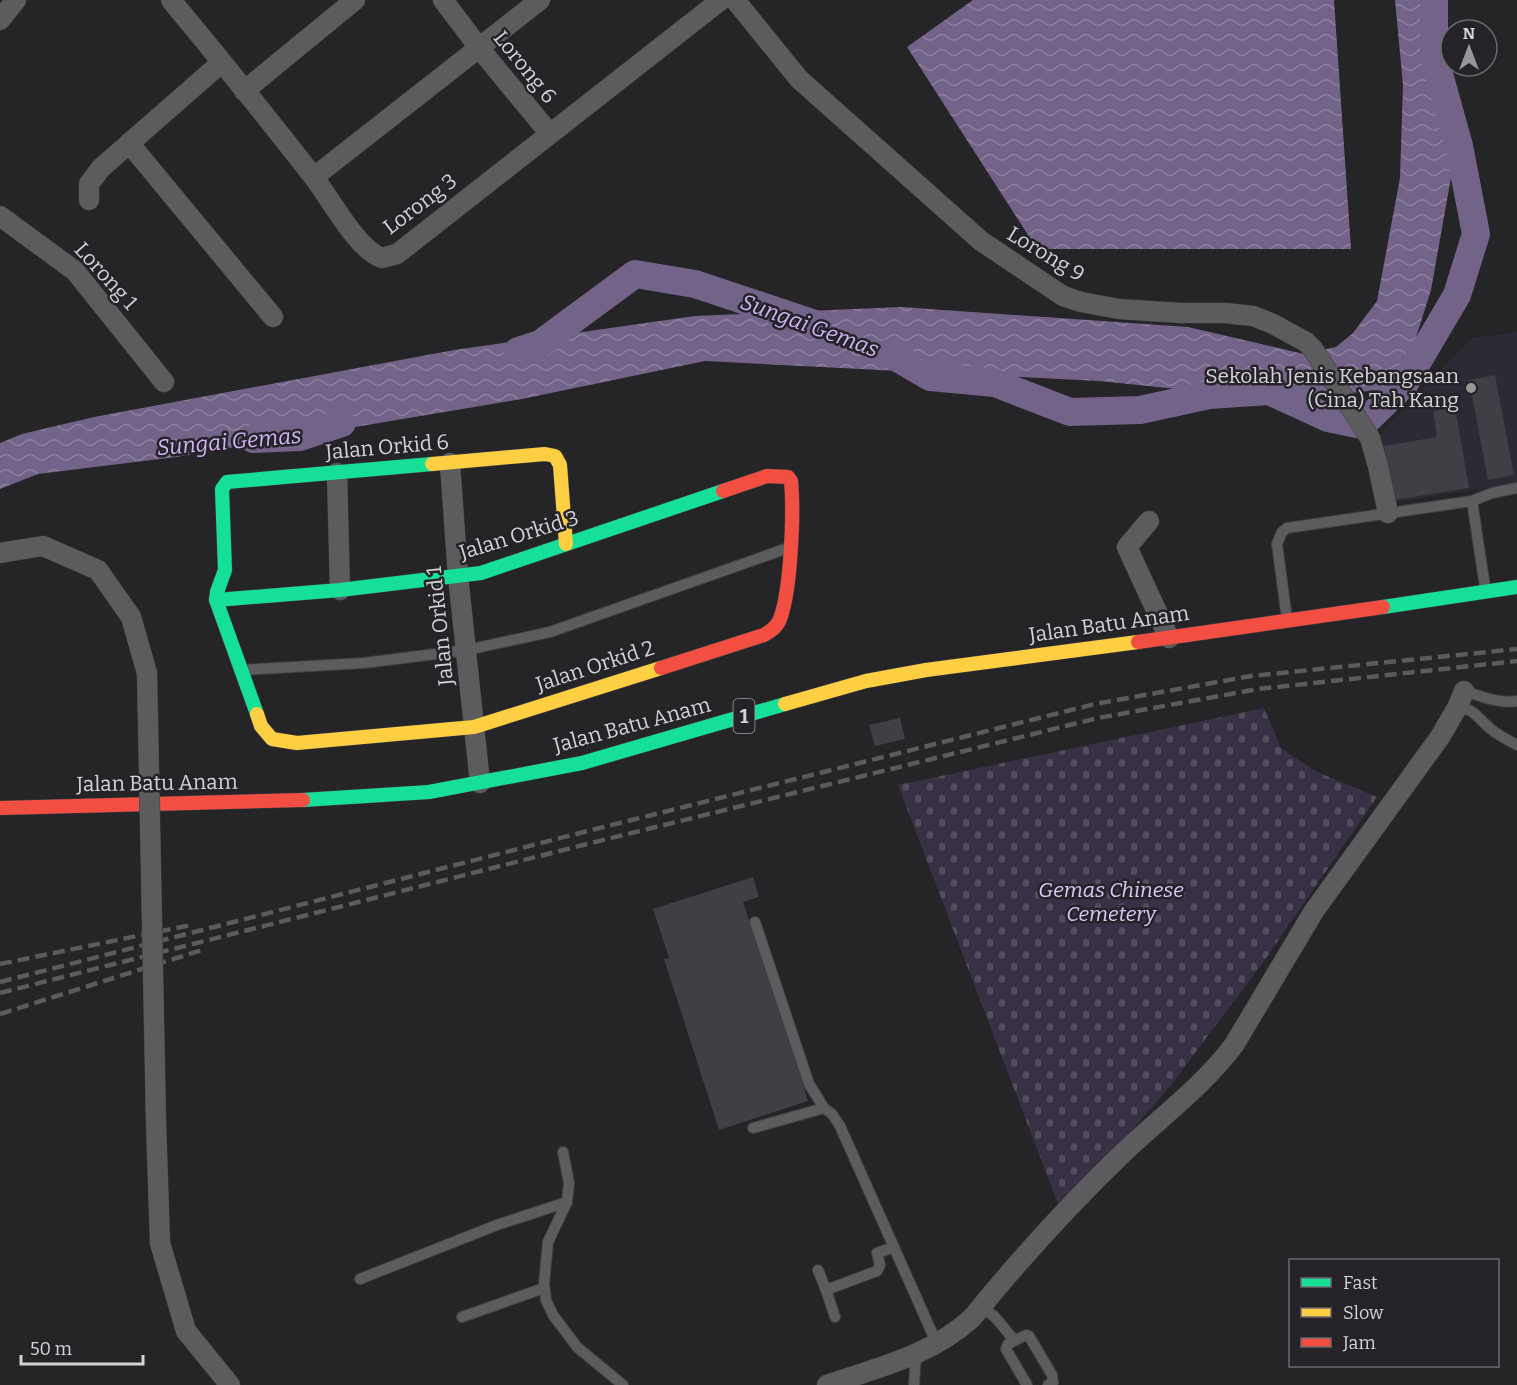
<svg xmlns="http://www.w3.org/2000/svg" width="1517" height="1385" font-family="Bitter,serif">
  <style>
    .built { fill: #2d2a33 }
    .cemetery { fill: url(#cemetery-stones) }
    .water { fill: url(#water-waves) }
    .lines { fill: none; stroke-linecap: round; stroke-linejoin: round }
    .river { stroke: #726388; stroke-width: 28 }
    .building { fill: #413e46 }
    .lane-casing { stroke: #414143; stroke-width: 12 }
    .street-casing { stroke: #414143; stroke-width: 21 }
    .fast-casing { stroke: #414143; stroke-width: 15 }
    .slow-casing { stroke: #414143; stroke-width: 15 }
    .jam-casing { stroke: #414143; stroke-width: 15 }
    .lane { stroke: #5c5b5e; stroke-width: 10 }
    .street { stroke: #5c5b5e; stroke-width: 20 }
    .fast { stroke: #16e098; stroke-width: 14 }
    .slow { stroke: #ffcf43; stroke-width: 14 }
    .jam { stroke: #f24e42; stroke-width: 14 }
    .rail { stroke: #5b5a5c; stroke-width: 4.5; stroke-dasharray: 12 6; stroke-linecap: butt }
    .street-bridge-casing { stroke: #414143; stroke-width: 21; stroke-linecap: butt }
    .street-bridge { stroke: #5c5b5e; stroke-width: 20 }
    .poi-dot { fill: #979699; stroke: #252328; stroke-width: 2 }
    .labels { text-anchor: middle; stroke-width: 5; stroke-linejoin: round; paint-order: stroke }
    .shield { fill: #252328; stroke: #a09ea2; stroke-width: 1.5 }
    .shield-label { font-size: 20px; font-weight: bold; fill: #d4d3d6 }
    .street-label { font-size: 21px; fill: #d4d3d6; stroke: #252328 }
    .poi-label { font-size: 21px; fill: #d4d3d6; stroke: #252328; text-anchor: end }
    .park-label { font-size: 21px; font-style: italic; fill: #ddc8fd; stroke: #252328 }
    .water-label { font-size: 22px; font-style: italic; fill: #d1b6f8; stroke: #252328 }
  </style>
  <defs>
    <pattern id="cemetery-stones" width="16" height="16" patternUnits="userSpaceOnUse" patternTransform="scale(1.5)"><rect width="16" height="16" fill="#383044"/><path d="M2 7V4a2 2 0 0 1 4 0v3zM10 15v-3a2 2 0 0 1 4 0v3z" fill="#544d5e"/></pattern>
    <pattern id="water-waves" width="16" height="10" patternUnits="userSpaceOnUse" patternTransform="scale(1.5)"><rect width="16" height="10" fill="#726388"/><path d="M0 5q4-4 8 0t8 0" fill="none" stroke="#8c809d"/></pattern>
  </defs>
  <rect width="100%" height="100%" fill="#252427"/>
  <path class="built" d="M1517,332V483L1385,504L1377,438L1471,338Z"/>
  <path class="cemetery" d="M1264,708L1281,748L1315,771L1377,797L1264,961L1171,1085L1061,1212L898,785Z"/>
  <g class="water">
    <path d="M973,0H1334L1351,249H1037L907,47Z"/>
    <path d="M1395,0H1443V54L1452,172L1431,290L1400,388L1310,397L1216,393L1099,381L705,361L522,399L176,457L38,474L0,489V443L22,434L94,417L454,350L695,316L901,307L1188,327L1304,354L1336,347L1353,333L1377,301L1400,178L1403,85Z"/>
  </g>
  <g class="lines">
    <g class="river">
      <path d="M518,351L540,344L635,274L695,284L818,325"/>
      <path d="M889,353L930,377L995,383L1070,412L1140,410L1209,395L1269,391L1328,418L1362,425L1405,383L1457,295L1476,234L1459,146L1434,56V0"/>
      <path d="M253,439L300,437L342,423"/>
    </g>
  </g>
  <g class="building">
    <path d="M1495,375L1514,475L1488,480L1469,380Z"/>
    <path d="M1455,407L1469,488L1394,500L1384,446L1437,437L1433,411Z"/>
    <path d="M900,718L905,739L875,746L869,725Z"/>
    <path d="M753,877L759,897L743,902L808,1101L719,1130L664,959L669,958L653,909Z"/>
  </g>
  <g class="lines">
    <defs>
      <g id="lane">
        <path d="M1472,501L1485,587"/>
        <path d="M1287,619L1277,544L1282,532L1287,528L1472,501L1492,493L1517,488"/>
        <path d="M242,670L364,663L467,650L550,632L788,548"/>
        <path d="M1464,691C1481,696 1499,704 1517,701"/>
        <path d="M1458,706C1477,711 1477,718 1491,729C1499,736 1508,740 1517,745"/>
        <path d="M755,922L809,1084L824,1108L832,1114L840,1126L937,1344"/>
        <path d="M753,1128L824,1108"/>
        <path d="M563,1152L569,1183L567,1202L548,1242L544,1284L546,1300L553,1315L577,1347L623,1385"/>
        <path d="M818,1270L826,1290L877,1271L880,1265L877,1253L894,1247"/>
        <path d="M360,1279L497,1225L567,1202"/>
        <path d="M826,1290L835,1317"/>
        <path d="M981,1306L995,1317L1014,1340"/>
        <path d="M462,1317L544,1288"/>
        <path d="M914,1385L916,1354"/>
        <path d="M1027,1385L1006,1349L1008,1344L1026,1335L1029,1336L1052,1375L1053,1382L1048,1385"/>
      </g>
      <g id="street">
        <path d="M171,0C219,58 266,116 312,175C330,197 356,249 382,258L397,254L721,0"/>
        <path d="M443,0L480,49L550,134"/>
        <path d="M735,0L799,79L981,241L1063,296L1081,302L1119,309L1181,313H1225L1253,316L1273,324L1306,342L1313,349L1370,438L1378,466L1388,513"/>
        <path d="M0,20L16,0"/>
        <path d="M244,91L355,0"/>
        <path d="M129,143L273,317"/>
        <path d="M314,177L540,0"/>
        <path d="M89,200V184L101,168L221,63"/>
        <path d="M0,216L75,271L164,382"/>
        <path d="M450,463L458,576L480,783"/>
        <path d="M337,473L340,590"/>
        <path d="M1149,521L1127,547L1169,638"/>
        <path d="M0,553L43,546L98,570L131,617L147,673"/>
        <path d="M156,1122L160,1243L186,1331L230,1385"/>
        <path d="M827,1385C879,1367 930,1356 972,1318C1019,1260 1069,1205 1123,1153C1161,1117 1203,1086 1234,1045L1314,911L1440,737L1458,706L1464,691"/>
      </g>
      <g id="fast">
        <path d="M216,600L340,590L481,573L723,491"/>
        <path d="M1383,607L1517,587"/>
        <path d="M257,714L216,600L217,592L225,570L222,489L227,482L432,464"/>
        <path d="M303,800L429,792L582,763L785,704"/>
      </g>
      <g id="slow">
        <path d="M432,464L545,454L555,456L560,465L566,544"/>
        <path d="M785,704L866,681L926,670L1138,642"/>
        <path d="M257,714L261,726L272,739L297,743L474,727L661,668"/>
      </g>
      <g id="jam">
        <path d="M1138,642L1383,607"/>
        <path d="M661,668L764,635C771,631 777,627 780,619C791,590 794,513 791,481L788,477L767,476L723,491"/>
        <path d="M0,808L303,800"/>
      </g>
    </defs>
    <use href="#lane" class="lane-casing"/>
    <use href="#street" class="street-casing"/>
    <use href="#fast" class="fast-casing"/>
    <use href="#slow" class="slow-casing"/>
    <use href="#jam" class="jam-casing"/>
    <use href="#lane" class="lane"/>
    <use href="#street" class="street"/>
    <use href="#fast" class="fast"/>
    <use href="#slow" class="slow"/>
    <use href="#jam" class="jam"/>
    <g class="rail">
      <path d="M0,964L191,925"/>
      <path d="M0,982L580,833L1095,704L1251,676L1517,649"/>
      <path d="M0,993L583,845L1098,718L1258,689L1517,661"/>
      <path d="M0,1014L202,950"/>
    </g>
    <defs>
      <path id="street-bridge" d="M147,673L156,1122"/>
    </defs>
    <use href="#street-bridge" class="street-bridge-casing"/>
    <use href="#street-bridge" class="street-bridge"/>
  </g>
  <circle class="poi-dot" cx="1471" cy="388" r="6"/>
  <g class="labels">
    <rect class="shield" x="733.5" y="699" width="21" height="34" rx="4.5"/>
    <g class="shield-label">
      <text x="744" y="723">1</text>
    </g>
    <g class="street-label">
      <text transform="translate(525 67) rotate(51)" y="7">Lorong 6</text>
      <text transform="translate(420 204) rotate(-37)" y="7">Lorong 3</text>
      <text transform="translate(1046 254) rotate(31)" y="7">Lorong 9</text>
      <text transform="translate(106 276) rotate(48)" y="7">Lorong 1</text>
      <text transform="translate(387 447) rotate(-5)" y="7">Jalan Orkid 6</text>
      <text transform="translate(519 535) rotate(-17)" y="7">Jalan Orkid 3</text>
      <text transform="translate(1109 624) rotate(-8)" y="7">Jalan Batu Anam</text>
      <text transform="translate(440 626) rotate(-96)" y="7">Jalan Orkid 1</text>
      <text transform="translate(595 666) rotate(-18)" y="7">Jalan Orkid 2</text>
      <text transform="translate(632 725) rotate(-15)" y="7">Jalan Batu Anam</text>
      <text transform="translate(157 783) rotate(-1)" y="7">Jalan Batu Anam</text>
    </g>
    <g class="poi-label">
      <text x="1459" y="383">Sekolah Jenis Kebangsaan<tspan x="1459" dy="24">(Cina) Tah Kang</tspan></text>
    </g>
    <g class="park-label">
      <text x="1111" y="897">Gemas Chinese<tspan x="1111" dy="24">Cemetery</tspan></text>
    </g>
    <g class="water-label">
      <text transform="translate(810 325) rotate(20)" y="8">Sungai Gemas</text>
      <text transform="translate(229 441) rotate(-5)" y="8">Sungai Gemas</text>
    </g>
  </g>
  <rect x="1289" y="1259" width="210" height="108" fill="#252328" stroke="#6b696e" stroke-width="1.5"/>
  <rect x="1301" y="1278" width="30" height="9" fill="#16e098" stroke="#6b696e" stroke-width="1.5"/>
  <text x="1343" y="1289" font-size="18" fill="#d4d3d6">Fast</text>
  <rect x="1301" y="1308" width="30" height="9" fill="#ffcf43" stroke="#6b696e" stroke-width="1.5"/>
  <text x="1343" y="1319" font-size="18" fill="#d4d3d6">Slow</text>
  <rect x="1301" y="1338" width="30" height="9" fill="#f24e42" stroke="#6b696e" stroke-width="1.5"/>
  <text x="1343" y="1349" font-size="18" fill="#d4d3d6">Jam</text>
  <g transform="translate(1469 48)"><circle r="28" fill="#252328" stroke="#6b696e" stroke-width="1.5"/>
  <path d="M0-4.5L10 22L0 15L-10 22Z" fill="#979699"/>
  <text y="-9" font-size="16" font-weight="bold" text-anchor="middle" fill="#d4d3d6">N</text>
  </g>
  <path d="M21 1355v9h122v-9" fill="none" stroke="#d4d3d6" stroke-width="3"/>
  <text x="30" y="1355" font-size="18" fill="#d4d3d6" stroke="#252328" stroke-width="4.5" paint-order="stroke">50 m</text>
</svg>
